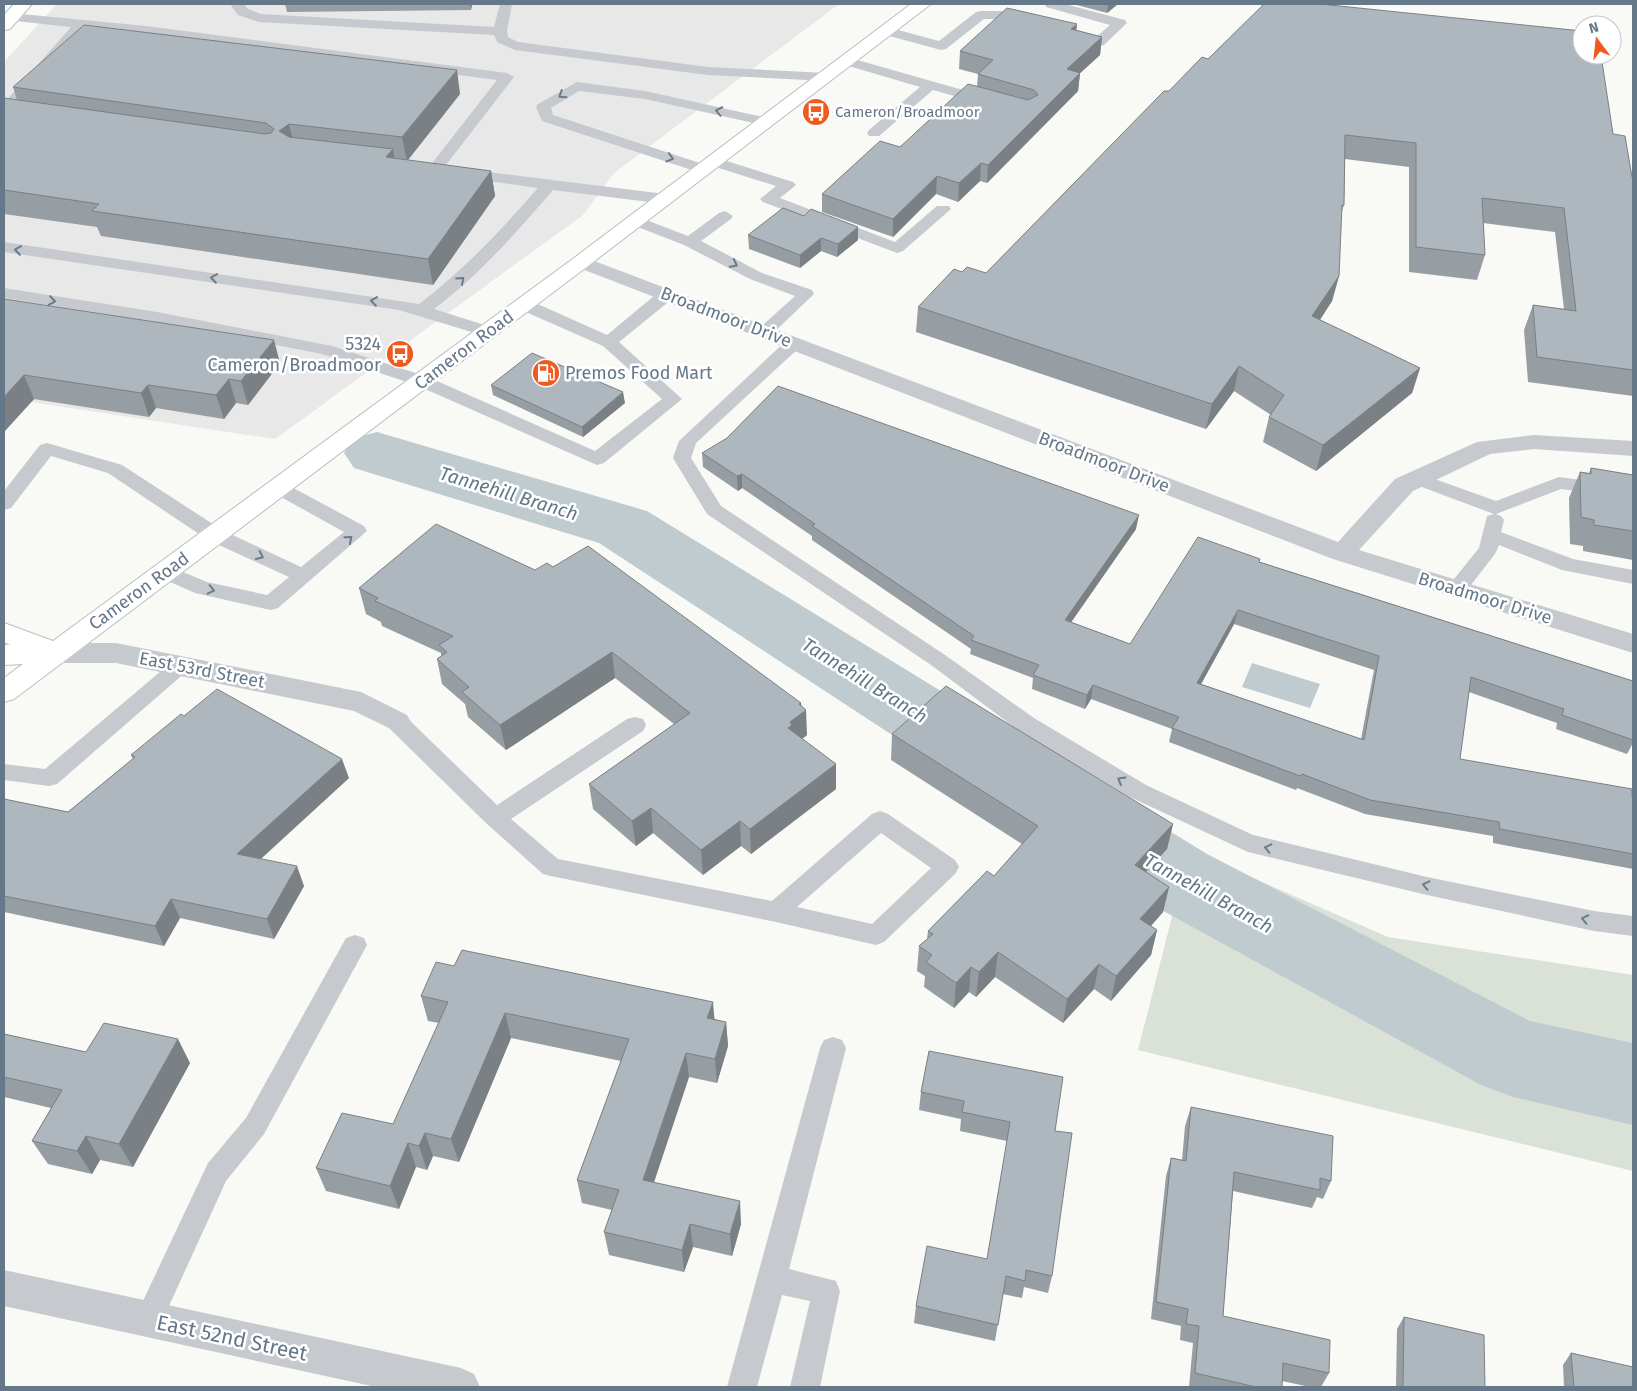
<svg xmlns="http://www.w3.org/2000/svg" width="1637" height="1391" font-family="'Fira Sans',sans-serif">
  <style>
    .built { fill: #e7e8e7 }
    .green { fill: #dae1d7 }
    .water { fill: #c0cbd0 }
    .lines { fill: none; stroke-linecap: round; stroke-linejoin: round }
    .river { fill: #c0cbd0; fill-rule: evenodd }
    .secondary-casing { stroke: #babfc4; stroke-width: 2 }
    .service { fill: #c6cace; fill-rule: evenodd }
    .minor { fill: #c6cace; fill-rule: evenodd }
    .secondary { fill: #fff; fill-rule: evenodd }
    .wall { fill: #969da3; fill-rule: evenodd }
    .shaded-wall { fill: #7a8084 }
    .building { fill: #aeb7bd; stroke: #7a8084; fill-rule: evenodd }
    .oneway { stroke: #6a7c8c }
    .labels { text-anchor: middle; stroke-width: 5; stroke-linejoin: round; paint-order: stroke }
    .far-poi-label { font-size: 15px; fill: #657889; stroke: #fff; text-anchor: start }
    .street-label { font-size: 18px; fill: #657889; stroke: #fff }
    .poi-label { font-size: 18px; fill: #657889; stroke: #fff; text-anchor: end }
    .water-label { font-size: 19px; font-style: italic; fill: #627984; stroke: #fff }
    .near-street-label { font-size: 21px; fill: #657889; stroke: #fff }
  </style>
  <rect width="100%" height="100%" fill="#f9f9f6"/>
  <path class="built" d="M57,4H839L614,173L583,215L275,439L4,398V62Z"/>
  <path class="green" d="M1189,850L1388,937L1633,975V1171L1138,1050Z"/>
  <path class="water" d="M1252,663L1320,684L1310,708L1242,687Z"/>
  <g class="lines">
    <path class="river" d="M377,432L647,511L1207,854L1530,1021L1633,1043V1125L1513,1097L1481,1085L1147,902L599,543L354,468L344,453L354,438Z"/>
    <defs>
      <g id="secondary">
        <path d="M14,4H32L10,29L4,30V15Z"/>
        <path d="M911,4H931L588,266L14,699L4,702V678L23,664L4,665V645H10L4,642V623L53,641L574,258Z"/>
      </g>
    </defs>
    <use href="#secondary" class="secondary-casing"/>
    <g class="service">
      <path d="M230,4H244L248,9L261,14L494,27L500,4H512L507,31L508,37L518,42L708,67L826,73L833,77L826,81L708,75L515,50L497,42L494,35L259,22L238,15Z"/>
      <path d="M1045,4H1065L1125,20L1127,23L1104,45L1099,46L1068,38L1066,35L1073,31L1096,37L1110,25L1046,7Z"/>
      <path d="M981,11H1001L1032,20L1034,23L1027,27L1000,19H984L946,49L941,50L882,34L880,31L887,27L939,41L976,12Z"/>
      <path d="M11,13L146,26L507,73L514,77L439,174L434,176L426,171L497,80L146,34L85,28L9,115L4,116V103L71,27L6,20L4,17L6,14Z"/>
      <path d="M847,57L991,98L993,101L986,105L933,90L879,136H869L867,133L869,130L920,87L842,64L840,61Z"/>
      <path d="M577,82L645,91L767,118L774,122L767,126L645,99L579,91L551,108L553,115L709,166L712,169L704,174L542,121L536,107L538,104Z"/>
      <path d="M714,157L793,182L796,185L780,198L895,242L937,206H949L951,209L903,251L897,253L763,202L760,199L776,186L709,165L706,162L709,159Z"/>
      <path d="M464,169L665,194L673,199L665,204L553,190C516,233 480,274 434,309L494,328L497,332L494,336L488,337L399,310L4,252V242L419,304C465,269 500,231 538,188L459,177L456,174Z"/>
      <path d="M725,211L733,216L731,219L701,241L762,273L812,290L814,294L770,336H758L755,332L795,296L750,279L684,245L630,224L628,221L636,216L688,236L719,213Z"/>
      <path d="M4,288L157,312L332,346L428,377L595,451L662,399L603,346L519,309L517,305L519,301H531L607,335L660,291H672L674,295L672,299L619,342L682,399L604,463L597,465L416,385L322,354L157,322L4,298Z"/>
      <path d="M794,338L800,339L803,343L800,347L696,443L691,458L721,506L945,655L1034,718L1146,785L1253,835L1427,877L1594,911L1633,916V936L1594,931L1427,895L1248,852L1130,797L1018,730L931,665L707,514L673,458L679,441L788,339Z"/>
      <path d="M47,443L122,465L222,530L301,567L344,532L272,492L270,488L272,484L279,482L286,484L364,526L367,531L278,608L271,610L195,593L159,577L156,572L159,567L166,565L207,582L267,595L289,577L208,540L108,473L51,456L11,508L4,510V491L40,445Z"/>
      <path d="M1418,473L1496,501L1559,477L1633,487V499L1561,489L1496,514L1501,516L1504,520L1501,532L1573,559L1633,570V584L1562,570L1499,545L1495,554L1464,594L1457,596L1450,594L1447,589L1450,584L1479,548L1487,516L1494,514L1411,483L1409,479L1411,475Z"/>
      <path d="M180,658L187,661L190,666L187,671L57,784L49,786L4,780V764L45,769L173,661Z"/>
      <path d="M397,714L405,716L497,805L627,719L635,717L643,719L646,725L643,731L511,819L558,859L772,901L872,814L880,811L888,814L955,860L959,867L955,874L884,942L876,945L776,922L551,876L543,874L487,824L389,728L386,722L389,716ZM881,833L931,868L872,924L797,907Z"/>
      <path d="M355,935L364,938L367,945L264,1134L226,1181L158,1330L148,1334L138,1330L134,1320L208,1163L246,1118L346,938Z"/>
      <path d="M833,1037L842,1040L846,1048L789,1269L836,1281L840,1291L820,1387H790L810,1301L782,1295L757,1387H727L820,1048L824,1040Z"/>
    </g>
    <g class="minor">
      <path d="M581,256L1338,542L1395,479L1477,442L1534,435L1633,441V456L1534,449L1490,454L1413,491L1359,550L1633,634V653L1333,559L574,266L570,262L574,258Z"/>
      <path d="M56,643H116L361,692L407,715L411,722L407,729L397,732L354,711L116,663H56L47,660L43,653L47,646Z"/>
      <path d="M4,1270L461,1368L474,1374L480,1387H376L4,1306Z"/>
    </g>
    <use href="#secondary" class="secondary"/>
  </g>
  <g class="wall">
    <path d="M285,4H472L471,10L287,12Z"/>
    <path d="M1073,4H1118L1107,13Z"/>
    <path d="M1077,24L1076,30L1102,37L1100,55L1080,73L1078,91L987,183L980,181L958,202L936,194L893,237L822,212V194L900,147L977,86L978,74L959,69L960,51Z"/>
    <path d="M1208,59L1613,134L1632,177H1633V396L1528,382L1524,330L1533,305L1564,309L1555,232L1483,223L1485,255L1477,280L1409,272V167L1345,159L1344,205L1341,214L1339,276L1332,301L1320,320L1420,368L1412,393L1316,471L1263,442L1269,417L1271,415L1234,391L1206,429L916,332L918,307L962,272L986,273L1169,91Z"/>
    <path d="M13,87L460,94L408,160L491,171L495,196L433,285L101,236L97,227L4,214V98L17,100Z"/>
    <path d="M783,208L858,240L837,257L821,251L800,268L749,249L748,235Z"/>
    <path d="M4,299L280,363L248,405L236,403L224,419L156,408L149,417L34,399L4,432Z"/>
    <path d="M491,385L625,403L583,437L493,395Z"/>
    <path d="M702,453L1136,529L1071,622L1130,644L1260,562L1633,681V743L1627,754L1556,729L1557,723L1469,692L1460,759L1633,798V869L1493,843V836L1365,814L1297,788L1296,790L1169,742L1172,729L1091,699L1085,709L1032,689L1033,678L970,654L971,649L812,540V536L742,488L738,491L703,467ZM1234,624L1374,670L1361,739L1201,684Z"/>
    <path d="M1591,468L1633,475V560L1583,551V546L1570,544L1569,498L1580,472L1589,473Z"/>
    <path d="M553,567L801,703L807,735L802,739L836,764V789L751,854L741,846L703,875L653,833L636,846L593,809L589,784L674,724L615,678L506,750L468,717L465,704L442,684L437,659L441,656V653L382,626L381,622L366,614L359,588L535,570Z"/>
    <path d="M184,716L349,778L261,859L304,886L274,939L180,918L164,946L4,912V799L68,812L133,759L131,755Z"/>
    <path d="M892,734L1173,824L1167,849L1146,872L1169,887L1163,912L1151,926L1157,930L1151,955L1111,1001L1094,989L1063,1023L995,977L976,997L969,992L954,1008L924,987L925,976L917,971L919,946L927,939L928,931L994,876L1022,844L891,760Z"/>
    <path d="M421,996L714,1019L726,1022L728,1046L717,1083L689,1077L654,1182L741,1224L732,1256L693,1247L684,1272L609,1255L604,1232L612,1210L582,1203L577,1180L621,1061L511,1038L459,1162L433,1156L427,1170L416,1167L399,1209L326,1191L316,1168L393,1124L439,1023L428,1021Z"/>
    <path d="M4,1034L86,1052L190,1063L133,1167L100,1160L92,1174L48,1164L32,1141L51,1108L4,1097Z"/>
    <path d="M929,1051L1055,1131L1052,1276L1048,1293L1024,1287L1022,1298L1003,1294L995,1341L914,1323L916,1306L987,1259L1007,1141L960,1131L961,1119L919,1110L921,1092Z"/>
    <path d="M1191,1107L1331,1181L1323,1199L1317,1197L1312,1208L1233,1191L1223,1316L1329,1373L1321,1387H1310L1282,1381V1387H1189L1193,1343L1180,1340L1181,1326L1151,1319L1166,1176L1171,1158L1182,1160L1185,1126Z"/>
    <path d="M1404,1317L1485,1387H1396L1397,1329Z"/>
    <path d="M1571,1353L1633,1387H1564L1563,1365Z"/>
  </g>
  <g class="shaded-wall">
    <path d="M470,4H472L471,10Z"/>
    <path d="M1108,4H1118L1107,13Z"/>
    <path d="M1077,24L1075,41L1071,29Z"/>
    <path d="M1102,37L1100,55L1065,87L1067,69Z"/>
    <path d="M457,70L460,94L407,161L402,137Z"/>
    <path d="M1080,73L1078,91L987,183L988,165Z"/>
    <path d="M289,124L295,148L279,131Z"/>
    <path d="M393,149L397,174L386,157Z"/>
    <path d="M981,163L980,181L958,202L959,183Z"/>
    <path d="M491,171L495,196L433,285L428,259Z"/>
    <path d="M937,176L936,194L893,237V219Z"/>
    <path d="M858,227V240L837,257L838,244Z"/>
    <path d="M821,238V251L800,268V255Z"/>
    <path d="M1339,276L1332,301L1306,341L1312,316Z"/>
    <path d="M274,340L280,363L248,405L241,381Z"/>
    <path d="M1239,366L1234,391L1206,429L1212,404Z"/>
    <path d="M1420,368L1412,393L1316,471L1323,445Z"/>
    <path d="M24,375L34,399L4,432V397Z"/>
    <path d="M229,379L236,403L224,419L216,395Z"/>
    <path d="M148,385L156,408L149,417L141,393Z"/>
    <path d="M623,392L625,403L583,437L582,427Z"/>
    <path d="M742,474V488L738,491L737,476Z"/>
    <path d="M1139,515L1136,529L1063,634L1065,620Z"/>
    <path d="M1238,610L1234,624L1194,697L1197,683Z"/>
    <path d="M612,652L615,678L506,750L500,725Z"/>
    <path d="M1093,685L1091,699L1085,709L1087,695Z"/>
    <path d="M801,703V714L806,710L807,735L793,746L788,728L790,722L799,704Z"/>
    <path d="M342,759L349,778L245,873L237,854Z"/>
    <path d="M836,764V789L751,854L750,829Z"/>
    <path d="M651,808L653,833L636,846L632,821Z"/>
    <path d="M740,821L741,846L703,875L701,850Z"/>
    <path d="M1173,824L1167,849L1129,890L1135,865Z"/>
    <path d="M297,866L304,886L274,939L267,919Z"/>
    <path d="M1169,887L1163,912L1134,945L1140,919Z"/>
    <path d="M171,899L180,918L164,946L155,926Z"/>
    <path d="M1157,930L1151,955L1111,1001L1116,976Z"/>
    <path d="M998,952L995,977L976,997L979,972Z"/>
    <path d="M1099,964L1094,989L1063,1023L1067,999Z"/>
    <path d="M971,967L969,992L954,1008L956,983Z"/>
    <path d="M713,1002L715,1026L707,1018Z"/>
    <path d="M505,1013L511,1038L459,1162L451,1139Z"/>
    <path d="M726,1022L728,1046L717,1083L715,1059Z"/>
    <path d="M178,1039L190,1063L133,1167L119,1144Z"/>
    <path d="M686,1053L689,1077L647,1203L643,1180Z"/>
    <path d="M425,1133L433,1156L427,1170L419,1146Z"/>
    <path d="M86,1136L100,1160L92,1174L77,1151Z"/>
    <path d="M408,1143L416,1167L399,1209L390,1186Z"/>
    <path d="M740,1201L741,1224L732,1256L730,1234Z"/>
    <path d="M690,1224L693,1247L684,1272L682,1250Z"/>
  </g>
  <g class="building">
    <path d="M1264,4H1320L1582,31V55H1601L1613,134L1625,136L1632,177H1633V370L1537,357L1533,305L1576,311L1564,208L1482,198L1485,255L1416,247V143L1345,135L1344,205H1342L1339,276L1312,316L1420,368L1323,445L1269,417L1284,395L1239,366L1212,404L918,307L954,269L962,272L967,267L986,273L1164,91H1169L1202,57L1208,59Z"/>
    <path d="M1007,8L1077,24L1071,29L1102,37L1067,69L1080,73L988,165L981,163L959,183L937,176L893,219L822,194L880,141L900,147L968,84L1028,100L1038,95L1034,90L978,74L993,60L960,51Z"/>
    <path d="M84,25L457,70L402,137L289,124L279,131L289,137L393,149L386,157L491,171L428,259L92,211L99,204L4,190V98L265,134L271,133L274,129L266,123L13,87Z"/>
    <path d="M783,208L804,216L811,209L858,227L838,244L821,238L800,255L748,235Z"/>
    <path d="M4,299L274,340L241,381L229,379L216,395L148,385L141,393L24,375L4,397Z"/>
    <path d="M532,353L623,392L582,427L491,385Z"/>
    <path d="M778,386L1139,515L1065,620L1130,644L1198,537L1260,559L1259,562L1633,681V740L1562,715L1564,709L1471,677L1460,759L1632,789V797L1633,798V854L1500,829L1499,822L1370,800L1302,774L1300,776L1172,728L1179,717L1093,685L1087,695L1033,675L1039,665L971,640L974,636L812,526L815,524L742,474L737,476L702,453L727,438ZM1238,610L1379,656L1364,740L1197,683Z"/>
    <path d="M1591,468L1633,475V531L1594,525V520L1581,517L1580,472L1591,474Z"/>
    <path d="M436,524L535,570L547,563L553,567L588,546L801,703L799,704L806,710L790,722L792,725L788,728L836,764L750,829L740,821L701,850L651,808L632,821L589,784L690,713L612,652L500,725L462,692L469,687L437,659L447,652L439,645L453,636L375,601L378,598L359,588Z"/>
    <path d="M946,686L1173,824L1135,865L1169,887L1140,919L1157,930L1116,976L1099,964L1067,999L998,952L979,972L971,967L956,983L926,962L932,955L919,946L933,934L928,931L987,871L994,876L1038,826L892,734Z"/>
    <path d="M217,689L342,759L237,854L297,866L267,919L171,899L155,926L4,896V799L68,812L135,757L131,755L181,714L184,716Z"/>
    <path d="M462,950L713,1002L707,1018L726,1022L715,1059L686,1053L643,1180L740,1201L730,1234L690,1224L682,1250L604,1232L619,1190L577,1180L629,1039L505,1013L451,1139L425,1133L419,1146L408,1143L390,1186L316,1168L342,1113L393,1124L448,1002L421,996L436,962L454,966Z"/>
    <path d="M104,1023L178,1039L119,1144L86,1136L77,1151L32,1141L62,1090L4,1077V1034L86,1052Z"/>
    <path d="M929,1051L1063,1077L1055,1131L1072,1133L1052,1276L1026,1270L1025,1281L1006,1276L998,1325L916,1306L927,1246L987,1259L1010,1122L962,1112L964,1101L921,1092Z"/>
    <path d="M1191,1107L1333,1136L1331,1181L1320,1178V1190L1234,1172L1223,1316L1330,1340L1329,1373L1283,1363L1282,1387H1256L1195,1373L1199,1326L1186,1324L1188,1309L1156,1302L1171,1158L1186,1161Z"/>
    <path d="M1404,1317L1484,1335L1485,1387H1403Z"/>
    <path d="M1571,1353L1633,1367V1387H1574Z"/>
  </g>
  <defs><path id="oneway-chevron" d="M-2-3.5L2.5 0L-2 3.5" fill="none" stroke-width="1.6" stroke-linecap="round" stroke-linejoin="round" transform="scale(1.25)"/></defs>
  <g class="oneway">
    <use href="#oneway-chevron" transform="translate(562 95) rotate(147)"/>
    <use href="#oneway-chevron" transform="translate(719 111) rotate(-168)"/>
    <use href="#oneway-chevron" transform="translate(670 158) rotate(17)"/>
    <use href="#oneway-chevron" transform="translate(18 250) rotate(-172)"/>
    <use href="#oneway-chevron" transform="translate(734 264) rotate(27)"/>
    <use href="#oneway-chevron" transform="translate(214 278) rotate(-172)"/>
    <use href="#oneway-chevron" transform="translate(461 280) rotate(-42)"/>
    <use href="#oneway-chevron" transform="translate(52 301) rotate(9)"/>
    <use href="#oneway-chevron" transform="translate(374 301) rotate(-172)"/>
    <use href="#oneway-chevron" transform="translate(349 539) rotate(-40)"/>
    <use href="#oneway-chevron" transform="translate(260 556) rotate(25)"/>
    <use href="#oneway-chevron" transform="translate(211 590) rotate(13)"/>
    <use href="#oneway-chevron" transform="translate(1121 780) rotate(-149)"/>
    <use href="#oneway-chevron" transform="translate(1268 848) rotate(-167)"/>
    <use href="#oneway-chevron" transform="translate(1426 885) rotate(-167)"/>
    <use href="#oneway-chevron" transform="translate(1585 919) rotate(-168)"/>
  </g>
  <defs>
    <symbol id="bus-disc" viewBox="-11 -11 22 22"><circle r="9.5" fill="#f05a1f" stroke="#fff"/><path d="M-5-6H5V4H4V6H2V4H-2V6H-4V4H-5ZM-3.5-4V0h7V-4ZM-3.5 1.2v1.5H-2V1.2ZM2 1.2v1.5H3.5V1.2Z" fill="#fff"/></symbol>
    <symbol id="fuel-disc" viewBox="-11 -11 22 22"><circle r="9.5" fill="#f05a1f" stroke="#fff"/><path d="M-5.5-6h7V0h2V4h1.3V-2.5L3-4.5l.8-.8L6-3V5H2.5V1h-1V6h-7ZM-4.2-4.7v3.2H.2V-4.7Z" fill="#fff"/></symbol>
  </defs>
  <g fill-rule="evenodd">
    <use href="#bus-disc" x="800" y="96" width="32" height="32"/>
    <use href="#bus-disc" x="384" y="338" width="32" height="32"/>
    <use href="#fuel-disc" x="530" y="357" width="32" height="32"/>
  </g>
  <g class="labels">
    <g class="far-poi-label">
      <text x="835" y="117">Cameron/Broadmoor</text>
    </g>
    <g class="street-label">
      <text transform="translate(726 317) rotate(21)" y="6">Broadmoor Drive</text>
      <text transform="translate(464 350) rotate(-37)" y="6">Cameron Road</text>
      <text transform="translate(1104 462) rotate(21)" y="6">Broadmoor Drive</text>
      <text transform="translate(139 591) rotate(-36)" y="6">Cameron Road</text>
      <text transform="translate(1485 598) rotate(17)" y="6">Broadmoor Drive</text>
      <text transform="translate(202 670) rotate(11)" y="6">East 53rd Street</text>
    </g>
    <g class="poi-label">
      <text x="381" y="350">5324<tspan x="381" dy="21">Cameron/Broadmoor</tspan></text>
      <text x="565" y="379" text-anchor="start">Premos Food Mart</text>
    </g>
    <g class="water-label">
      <text transform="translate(509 493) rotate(17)" y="7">Tannehill Branch</text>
      <text transform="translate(865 680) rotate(32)" y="7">Tannehill Branch</text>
      <text transform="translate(1209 893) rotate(29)" y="7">Tannehill Branch</text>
    </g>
    <g class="near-street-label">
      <text transform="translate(232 1338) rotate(12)" y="7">East 52nd Street</text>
    </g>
  </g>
  <rect width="1637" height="1391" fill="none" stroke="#657889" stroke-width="10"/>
  <g transform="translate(1597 40) rotate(345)"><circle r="24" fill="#ffffff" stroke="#c1c9d0"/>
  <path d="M0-4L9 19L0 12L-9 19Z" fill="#f05a1f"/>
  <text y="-8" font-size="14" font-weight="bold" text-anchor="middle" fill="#657889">N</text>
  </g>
</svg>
